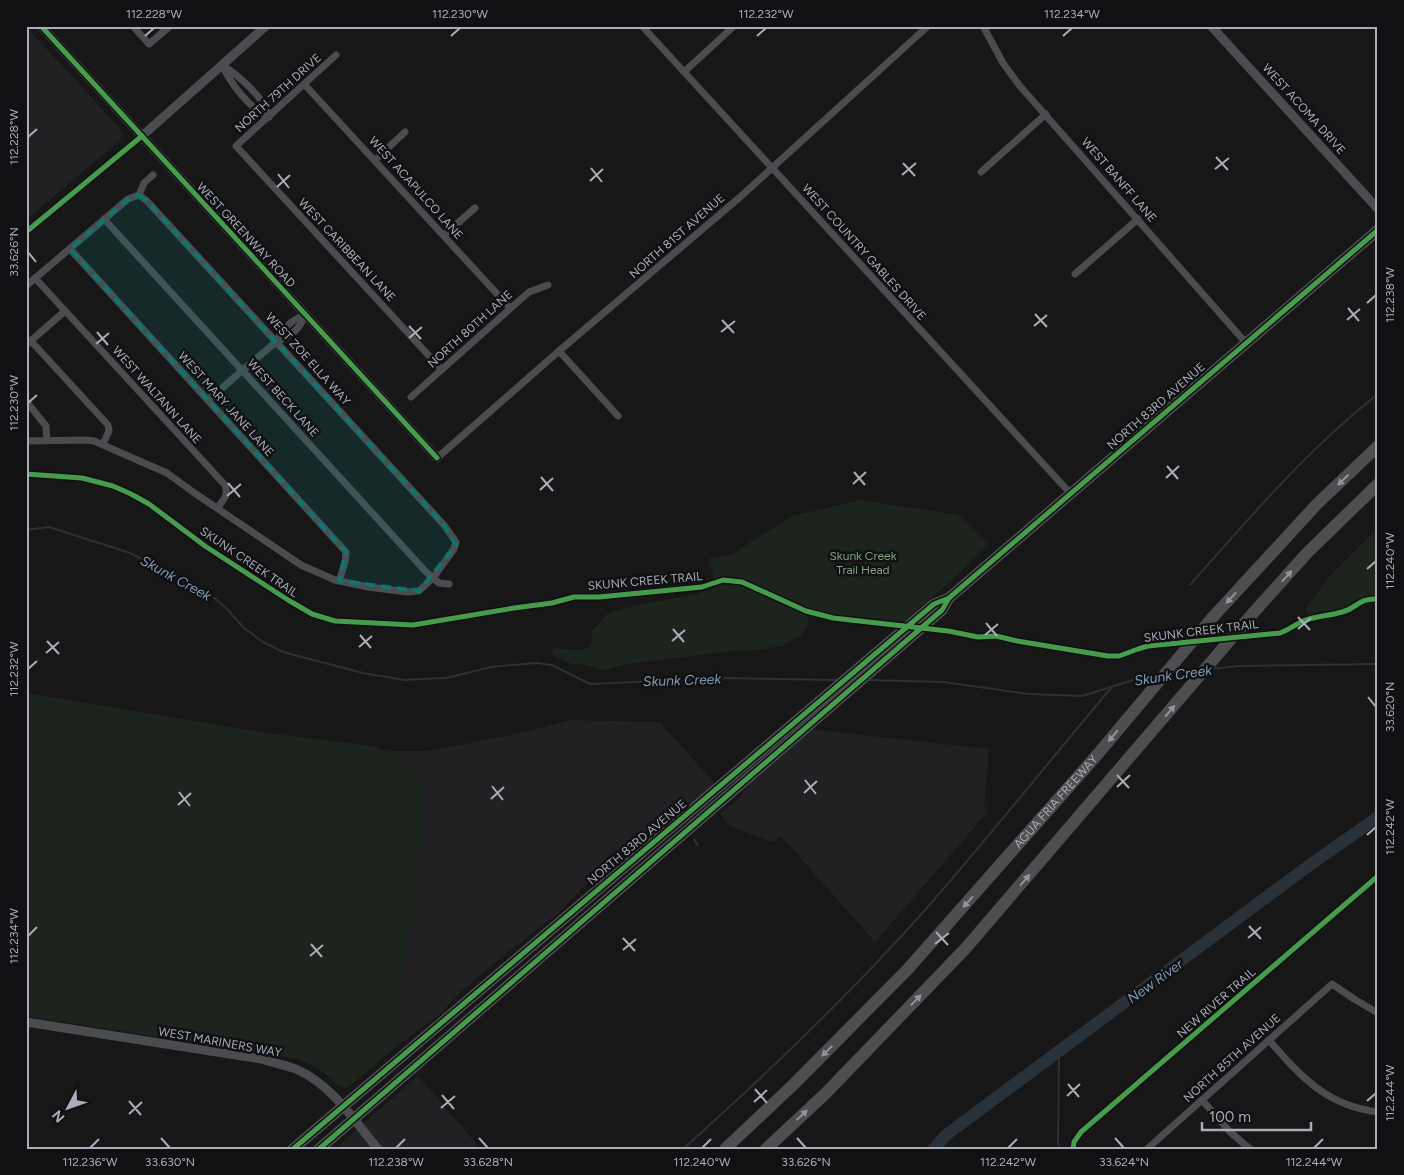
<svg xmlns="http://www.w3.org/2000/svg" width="1404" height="1175" font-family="Figtree,sans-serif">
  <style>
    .built { fill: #212123 }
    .green { fill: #1d241e }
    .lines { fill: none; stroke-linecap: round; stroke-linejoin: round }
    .stream { stroke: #2a3239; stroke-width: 2 }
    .river { stroke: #2a3239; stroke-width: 12 }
    .minor { stroke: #4b4c50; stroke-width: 7 }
    .tertiary { stroke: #4b4c50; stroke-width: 9 }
    .primary { stroke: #4d4f52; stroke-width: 11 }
    .motorway { stroke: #4e4e51; stroke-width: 12 }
    .cycleway-casing { stroke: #111113; stroke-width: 8 }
    .cycleway { stroke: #469c4c; stroke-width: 5 }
    .oneway { fill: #92959e }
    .marked { fill: #0f766e; fill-opacity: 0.2; stroke: #0f766e; stroke-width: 4; stroke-dasharray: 10 6; stroke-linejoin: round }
    .ticks { fill: none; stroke: #a8adb8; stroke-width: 2 }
    .labels { text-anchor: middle; stroke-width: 5; stroke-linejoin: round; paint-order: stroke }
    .street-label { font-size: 12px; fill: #a8adb8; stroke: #111113 }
    .park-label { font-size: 12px; fill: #7fa381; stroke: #111113 }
    .water-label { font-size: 14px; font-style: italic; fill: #7f9bb3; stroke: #111113 }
    .neatline { fill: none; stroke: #a8adb8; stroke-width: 2 }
    .ticks-label { font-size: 12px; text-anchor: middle; fill: #a8adb8 }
  </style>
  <rect width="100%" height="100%" fill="#171717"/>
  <g class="built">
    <path d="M26,27L118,126L121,132L122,136L119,141L26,220Z"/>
    <path d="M570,720L660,722L715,784L652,836L620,857L581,889L562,910L497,961L464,989L438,1016L396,1047L395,1045L423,830L425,806L405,761L388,751H429L526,732Z"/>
    <path d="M814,728L817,730L989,749L984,806L987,807L986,814L875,942L781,836L773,842L730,826L720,814L738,799L753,780Z"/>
    <path d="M418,1076L481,1149H335L364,1123Z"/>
  </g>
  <g class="green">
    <path d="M861,500L958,515L989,544L952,580L896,628L834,621L805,613L809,620L806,629L801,635L782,646L757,650L730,651L626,664L601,671L587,665L572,664L559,659L552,654L553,648L577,650L588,648L592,643V631L607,614L625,608L696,594L716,587L709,559L732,554L792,516Z"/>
    <path d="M1378,528V599L1362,601L1343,612L1324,615L1309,620L1306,608L1330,576Z"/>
    <path d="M26,693L273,734L373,746L397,756L413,768L423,791L425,806L423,830L395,1045L396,1047L350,1086L345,1088L338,1085L316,1067L299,1059L26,1016Z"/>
  </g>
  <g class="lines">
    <g class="stream">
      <path d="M26,530L49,527L130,553L212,596L227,609L244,628L263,642L283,652L363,673L405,680L423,679L446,678L491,667L536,663L552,665L590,684L724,678L836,680"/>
      <path d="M1190,585C1249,518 1308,449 1378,394"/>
      <path d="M1211,669L1239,666L1378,664"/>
      <path d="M1172,673L1197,671"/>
      <path d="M868,680L944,682L1029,694L1082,696L1143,677L1157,675"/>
      <path d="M694,839L698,846"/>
      <path d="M1059,1051L1058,1143L1060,1149"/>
      <path d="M683,1149C770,1071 855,990 932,902C993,832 1051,759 1111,688"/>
    </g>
    <path class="river" d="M934,1149L946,1135L1307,867L1378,817"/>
    <g class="minor">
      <path d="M133,26L149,44L170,26"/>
      <path d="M642,26L1070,493"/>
      <path d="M983,26L1003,63L1019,85L1246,343"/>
      <path d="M336,55L236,146L442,370"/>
      <path d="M222,65C238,75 265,98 269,117"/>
      <path d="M223,67C231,84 251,110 269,117"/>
      <path d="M684,72L734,26"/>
      <path d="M305,85L510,308"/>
      <path d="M375,160L405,132"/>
      <path d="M981,172L1046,114"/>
      <path d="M139,195L144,183L153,175"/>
      <path d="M104,219L427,573L439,583L449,584"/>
      <path d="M26,232L142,136"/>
      <path d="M444,235L475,208"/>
      <path d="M70,249L346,552L345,562L339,581"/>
      <path d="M1075,274L1138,219"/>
      <path d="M35,278L225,485C229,495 223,501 217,508"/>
      <path d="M26,286L128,199L139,195"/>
      <path d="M31,341L108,425L109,431L103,444"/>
      <path d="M277,341C282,328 292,320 305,315"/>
      <path d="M26,345L65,311"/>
      <path d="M559,351L618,416"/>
      <path d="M411,397L529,292L548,285"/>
      <path d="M208,400L277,341C291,337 300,329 305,315"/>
      <path d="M26,401L46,426L47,441"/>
      <path d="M26,441L87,440L94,441L167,473L193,492L301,565L335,580L368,587L407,592L419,591L433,578L454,549L456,542L444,525L147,201L139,195"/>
      <path d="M437,458L559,351L739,198L928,26"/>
      <path d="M1269,1040C1301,1077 1327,1106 1378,1112"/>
      <path d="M1202,1100L1230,1132L1250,1149"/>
      <path d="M1147,1149L1332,984L1354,999L1378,1013"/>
    </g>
    <g class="tertiary">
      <path d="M41,26L437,458"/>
      <path d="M1211,26L1378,209"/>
      <path d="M142,136L266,26"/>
      <path d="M26,1022L261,1059C274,1063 287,1065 298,1070C332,1085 355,1122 378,1149"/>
    </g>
    <g class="primary">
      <path d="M293,1149L921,615L934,604L949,598L1378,230"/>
      <path d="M319,1149L942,610L949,598"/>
    </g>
    <g class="motorway">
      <path id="s1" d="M725,1149L794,1084L907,970L1097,755L1212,618L1317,504L1378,446"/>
      <path d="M766,1149L826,1093L965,949L1254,612L1307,553L1378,484"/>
    </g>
    <defs>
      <g id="cycleway">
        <path d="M41,26L437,458"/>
        <path d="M26,232L142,136"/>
        <path d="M26,474L82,478L113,486L131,494L149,504L205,546L288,600L312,614L335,621L413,625L514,608L552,603L574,597H599L702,587L723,580L742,582L806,611L833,618L948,631L978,637L996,636L1017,641L1108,656H1119L1138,649L1148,646L1280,633C1288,630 1293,626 1301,622C1314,616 1329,616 1342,612C1358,608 1357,598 1378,599"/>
        <path d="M293,1149L921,615L934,604L949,598L1378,230"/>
        <path d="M319,1149L942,610L949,598"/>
        <path d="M1073,1149L1074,1142L1081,1132L1378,876"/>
      </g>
    </defs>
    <use href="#cycleway" class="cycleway-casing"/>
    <use href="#cycleway" class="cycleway"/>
  </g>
  <defs><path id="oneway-solid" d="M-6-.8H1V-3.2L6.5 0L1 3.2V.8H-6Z" transform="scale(1.25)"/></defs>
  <g class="oneway">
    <use href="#oneway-solid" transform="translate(1343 480) rotate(136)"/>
    <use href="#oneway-solid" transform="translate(1287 576) rotate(-48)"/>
    <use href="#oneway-solid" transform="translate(1231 598) rotate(132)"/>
    <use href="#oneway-solid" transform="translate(1170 711) rotate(-50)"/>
    <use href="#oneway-solid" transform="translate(1113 736) rotate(130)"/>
    <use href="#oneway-solid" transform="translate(1025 880) rotate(-49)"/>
    <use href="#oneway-solid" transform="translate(968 902) rotate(132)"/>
    <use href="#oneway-solid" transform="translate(916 1000) rotate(-46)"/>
    <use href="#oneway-solid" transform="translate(827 1051) rotate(135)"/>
    <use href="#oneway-solid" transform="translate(802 1115) rotate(-43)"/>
  </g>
  <path class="marked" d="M139,195L147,201L444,525L456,545L419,591L339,581L346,552L70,249L128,199Z"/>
  <path class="ticks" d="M145,36L154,28M451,36L460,28M757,36L766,28M1063,36L1072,28M28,137L37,129M1216,157L1228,170M903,163L915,176M591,168L602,182M1215,169L1229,158M278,174L289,188M902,175L916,163M590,181L603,169M277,187L290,175M28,252L36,262M1367,303L1376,295M1348,308L1359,321M1035,314L1047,327M722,320L734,333M1347,320L1360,309M409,326L421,339M1034,326L1047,315M97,332L108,345M721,332L735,321M409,338L422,327M96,344L109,333M28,403L37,395M1167,466L1178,479M854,472L865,485M541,477L553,491M1166,478L1179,466M228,483L240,497M853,484L866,472M540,490L553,478M227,496L241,484M1367,569L1376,561M1298,617L1310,630M986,623L997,636M673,629L684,642M1298,629L1311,618M360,635L371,648M985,635L998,624M47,641L59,654M672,641L685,630M359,647L372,636M46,653L59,642M28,669L37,661M1368,697L1376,707M1117,775L1129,788M805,780L816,794M492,786L503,800M1117,787L1130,775M179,792L190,806M804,793L817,781M491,799L504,787M178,805L191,793M1367,835L1376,827M1249,926L1261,939M936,932L948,945M28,936L37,927M623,938L635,951M1248,938L1261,927M311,944L322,957M935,944L949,933M623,950L636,939M310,956L323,945M1068,1084L1079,1097M755,1089L767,1103M442,1095L454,1109M1067,1096L1080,1084M129,1101L141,1115M1367,1101L1376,1093M754,1102L767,1090M441,1108L455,1096M129,1114L142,1102M161,1138L170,1148M479,1138L488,1148M797,1138L806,1148M1115,1138L1124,1148M90,1148L99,1139M396,1148L405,1139M702,1148L711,1139M1008,1148L1017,1139M1314,1148L1323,1139"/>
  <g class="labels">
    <g class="street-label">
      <text transform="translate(278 93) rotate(-42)" y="4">NORTH 79TH DRIVE</text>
      <text transform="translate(1304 109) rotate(48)" y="4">WEST ACOMA DRIVE</text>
      <text transform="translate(1119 180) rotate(49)" y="4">WEST BANFF LANE</text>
      <text transform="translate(416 188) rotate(48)" y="4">WEST ACAPULCO LANE</text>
      <text transform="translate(246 235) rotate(47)" y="4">WEST GREENWAY ROAD</text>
      <text transform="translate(677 236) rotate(-41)" y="4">NORTH 81ST AVENUE</text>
      <text transform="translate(347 250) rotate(47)" y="4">WEST CARIBBEAN LANE</text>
      <text transform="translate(864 252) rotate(48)" y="4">WEST COUNTRY GABLES DRIVE</text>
      <text transform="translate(470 329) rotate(-42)" y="4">NORTH 80TH LANE</text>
      <text transform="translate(308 359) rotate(48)" y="4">WEST ZOE ELLA WAY</text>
      <text transform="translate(157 395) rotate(48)" y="4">WEST WALTANN LANE</text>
      <text transform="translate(283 398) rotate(48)" y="4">WEST BECK LANE</text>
      <text transform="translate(226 404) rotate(48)" y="4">WEST MARY JANE LANE</text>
      <text transform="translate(1156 406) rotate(-41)" y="4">NORTH 83RD AVENUE</text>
      <text transform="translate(249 562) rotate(34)" y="4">SKUNK CREEK TRAIL</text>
      <text transform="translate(645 581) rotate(-5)" y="4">SKUNK CREEK TRAIL</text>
      <text transform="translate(1201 631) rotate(-7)" y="4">SKUNK CREEK TRAIL</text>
      <text dy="4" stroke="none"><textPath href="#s1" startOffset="480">AGUA FRIA FREEWAY</textPath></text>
      <text transform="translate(637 842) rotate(-40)" y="4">NORTH 83RD AVENUE</text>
      <text transform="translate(1216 1003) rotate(-41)" y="4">NEW RIVER TRAIL</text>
      <text transform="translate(220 1042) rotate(10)" y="4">WEST MARINERS WAY</text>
      <text transform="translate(1232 1058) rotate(-42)" y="4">NORTH 85TH AVENUE</text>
    </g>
    <g class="park-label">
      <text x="863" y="560">Skunk Creek<tspan x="863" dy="14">Trail Head</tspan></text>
    </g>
    <g class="water-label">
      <text transform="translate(176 578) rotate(29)" y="5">Skunk Creek</text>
      <text transform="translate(1173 675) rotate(-8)" y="5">Skunk Creek</text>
      <text transform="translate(682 680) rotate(-2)" y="5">Skunk Creek</text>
      <text transform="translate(1155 981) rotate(-36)" y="5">New River</text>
    </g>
  </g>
  <rect width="1404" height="1175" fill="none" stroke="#111113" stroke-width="55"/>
  <g transform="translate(68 1108) rotate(229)" stroke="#111113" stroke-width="4" paint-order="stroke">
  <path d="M0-4L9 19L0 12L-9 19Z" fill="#a8adb8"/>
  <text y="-8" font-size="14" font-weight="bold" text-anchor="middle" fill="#a8adb8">N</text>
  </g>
  <path d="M1202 1122v8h109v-8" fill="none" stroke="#a8adb8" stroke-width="2.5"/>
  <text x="1209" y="1122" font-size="15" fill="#a8adb8" stroke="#111113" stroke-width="4" paint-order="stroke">100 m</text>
  <rect x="28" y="28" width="1348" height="1120" class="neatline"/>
  <g class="ticks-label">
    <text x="154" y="18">112.228°W</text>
    <text x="460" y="18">112.230°W</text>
    <text x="766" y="18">112.232°W</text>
    <text x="1072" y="18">112.234°W</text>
    <text transform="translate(14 137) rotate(-90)" y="4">112.228°W</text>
    <text transform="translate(14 252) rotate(-90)" y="4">33.626°N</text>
    <text transform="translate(1390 295) rotate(-90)" y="4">112.238°W</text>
    <text transform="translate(14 403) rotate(-90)" y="4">112.230°W</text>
    <text transform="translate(1390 561) rotate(-90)" y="4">112.240°W</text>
    <text transform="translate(14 669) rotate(-90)" y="4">112.232°W</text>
    <text transform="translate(1390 707) rotate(-90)" y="4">33.620°N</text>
    <text transform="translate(1390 827) rotate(-90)" y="4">112.242°W</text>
    <text transform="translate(14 936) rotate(-90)" y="4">112.234°W</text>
    <text transform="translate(1390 1093) rotate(-90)" y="4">112.244°W</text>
    <text x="90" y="1166">112.236°W</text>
    <text x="170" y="1166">33.630°N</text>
    <text x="396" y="1166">112.238°W</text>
    <text x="488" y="1166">33.628°N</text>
    <text x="702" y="1166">112.240°W</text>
    <text x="806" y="1166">33.626°N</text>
    <text x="1008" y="1166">112.242°W</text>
    <text x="1124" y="1166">33.624°N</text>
    <text x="1314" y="1166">112.244°W</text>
  </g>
</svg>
